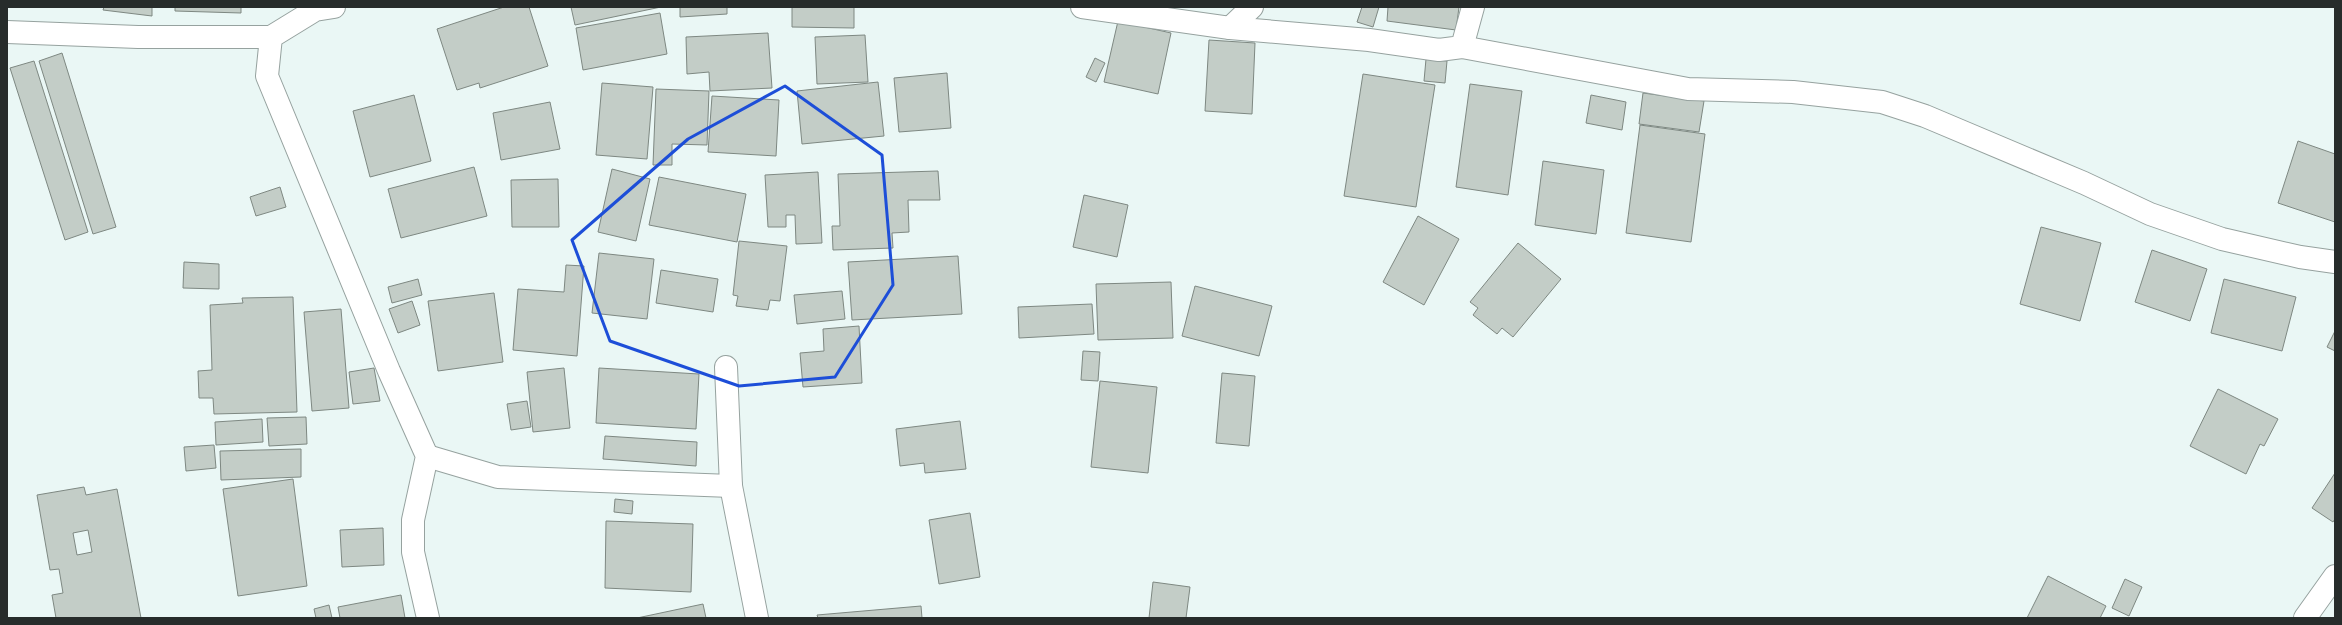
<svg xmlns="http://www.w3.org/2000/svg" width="2342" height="625" font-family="'Roboto Condensed',sans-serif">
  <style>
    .building { fill: #c3cdc7; stroke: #7e8882; fill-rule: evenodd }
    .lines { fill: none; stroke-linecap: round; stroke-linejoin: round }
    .minor-casing { stroke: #96a29f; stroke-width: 24 }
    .minor { stroke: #fff; stroke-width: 22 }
    .marked { fill: none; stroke: #1d4ed8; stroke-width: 3; stroke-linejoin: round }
  </style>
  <rect width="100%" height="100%" fill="#eaf7f5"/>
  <g class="building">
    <path d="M104,7H152V16L103,10Z"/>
    <path d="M175,7H241V13L175,11Z"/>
    <path d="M504,7H529L548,66L480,88L479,83L457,90L437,29Z"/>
    <path d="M571,7H661L575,25Z"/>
    <path d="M680,7H727V14L680,17Z"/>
    <path d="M792,7H854V28L792,27Z"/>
    <path d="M1362,7H1379L1373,27L1357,22Z"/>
    <path d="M1388,7H1459L1456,30L1387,21Z"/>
    <path d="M660,13L667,54L583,70L576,28Z"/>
    <path d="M1118,21L1171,33L1158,94L1104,82Z"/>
    <path d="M768,33L772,88L710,91L709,72L687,74L686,37Z"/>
    <path d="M865,35L868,82L817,84L815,37Z"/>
    <path d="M1209,40L1255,43L1252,114L1205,111Z"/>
    <path d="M62,53L116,227L93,234L39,61Z"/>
    <path d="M1095,58L1105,63L1096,82L1086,77Z"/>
    <path d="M1426,59L1447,61L1445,83L1424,81Z"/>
    <path d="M34,61L88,232L65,240L10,68Z"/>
    <path d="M947,73L951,128L899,132L894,78Z"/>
    <path d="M1363,74L1435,85L1416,207L1344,196Z"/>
    <path d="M878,82L884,136L802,144L797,91Z"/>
    <path d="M602,83L653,87L647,159L596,155Z"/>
    <path d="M1470,84L1522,91L1508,195L1456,187Z"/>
    <path d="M656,89L709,91L707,145L672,144V165H653Z"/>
    <path d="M1643,93L1704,101L1699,132L1639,124Z"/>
    <path d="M414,95L431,161L370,177L353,111Z"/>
    <path d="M1591,95L1626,102L1622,130L1586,123Z"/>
    <path d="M712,96L779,100L776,156L708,152Z"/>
    <path d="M550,102L560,149L501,160L493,113Z"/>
    <path d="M1640,125L1705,134L1691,242L1626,233Z"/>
    <path d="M2298,141L2335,154V222L2278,203Z"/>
    <path d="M1543,161L1604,170L1596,234L1535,225Z"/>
    <path d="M474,167L487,216L401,238L388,189Z"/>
    <path d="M612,169L650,179L636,241L598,232Z"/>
    <path d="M938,171L940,200H908L909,232L892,233L893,248L833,250L832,226H840L838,174Z"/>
    <path d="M818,172L822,243L796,244L795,215H786V227H768L765,175Z"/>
    <path d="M659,177L746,194L737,242L649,225Z"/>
    <path d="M558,179L559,227H512L511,180Z"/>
    <path d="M280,187L286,207L256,216L250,197Z"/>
    <path d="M1084,195L1128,205L1117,257L1073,247Z"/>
    <path d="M1418,216L1459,239L1424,305L1383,282Z"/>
    <path d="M2041,227L2101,243L2080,321L2020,304Z"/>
    <path d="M739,241L787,246L780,301L770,300L768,310L736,306L738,296L733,295Z"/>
    <path d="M1518,243L1561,279L1513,337L1502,328L1497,334L1473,315L1478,308L1470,302Z"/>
    <path d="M2152,250L2207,269L2190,321L2135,302Z"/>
    <path d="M599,253L654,259L647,319L592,313Z"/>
    <path d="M958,256L962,314L852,320L848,262Z"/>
    <path d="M184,262L219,264V289L183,288Z"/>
    <path d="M566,265L584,266L577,356L513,350L518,289L564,292Z"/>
    <path d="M661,270L718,279L713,312L656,303Z"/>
    <path d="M418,279L422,295L392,303L388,287Z"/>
    <path d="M2224,279L2296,297L2282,351L2211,333Z"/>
    <path d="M1171,282L1173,338L1098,340L1096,284Z"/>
    <path d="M1195,286L1272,306L1259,356L1182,336Z"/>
    <path d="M842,291L845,319L797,324L794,295Z"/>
    <path d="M494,293L503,362L438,371L428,301Z"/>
    <path d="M293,297L297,412L214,414L213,398H199L198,371L212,370L210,305L243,303L242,298Z"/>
    <path d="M412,301L420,325L398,333L389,309Z"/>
    <path d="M1092,304L1094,334L1019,338L1018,307Z"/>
    <path d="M341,309L349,408L312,411L304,312Z"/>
    <path d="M859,326L862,383L803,387L800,353L824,351L823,329Z"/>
    <path d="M2335,331V351L2327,347Z"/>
    <path d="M1083,351L1100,352L1098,381L1081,380Z"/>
    <path d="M374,368L380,401L353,404L349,372Z"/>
    <path d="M564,368L570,428L533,432L527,372Z"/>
    <path d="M599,368L699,374L696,429L596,423Z"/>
    <path d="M1222,373L1255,376L1249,446L1216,443Z"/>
    <path d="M1100,381L1157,387L1148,473L1091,467Z"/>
    <path d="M2218,389L2278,419L2264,446L2260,444L2246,474L2190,446Z"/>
    <path d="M527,401L531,427L511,430L507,404Z"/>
    <path d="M306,417L307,444L269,446L267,418Z"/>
    <path d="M262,419L263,442L216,445L215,422Z"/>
    <path d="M960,421L966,469L925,473L924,463L900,466L896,429Z"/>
    <path d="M605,436L697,442L696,466L603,459Z"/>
    <path d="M214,445L216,468L186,471L184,447Z"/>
    <path d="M301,449V477L221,480L220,451Z"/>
    <path d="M2335,473V519L2333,522L2312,508Z"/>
    <path d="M293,479L307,586L238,596L223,489Z"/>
    <path d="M84,487L86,495L117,489L141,618H56L52,595L63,593L59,569L50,570L37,495ZM88,530L92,552L77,555L73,533Z"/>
    <path d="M615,499L633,501L632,514L614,512Z"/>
    <path d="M970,513L980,577L939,584L929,520Z"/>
    <path d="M606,521L693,524L691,592L605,588Z"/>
    <path d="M383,528L384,565L342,567L340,530Z"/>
    <path d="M2048,576L2106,606L2100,618H2027Z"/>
    <path d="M2125,579L2142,587L2129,616L2112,608Z"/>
    <path d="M1153,582L1190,587L1186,618H1149Z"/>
    <path d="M401,595L405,618H340L338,607Z"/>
    <path d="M703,604L706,618H637Z"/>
    <path d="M329,605L332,618H316L314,609Z"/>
    <path d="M921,606L922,618H818L817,615Z"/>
  </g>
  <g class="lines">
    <defs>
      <g id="minor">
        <path d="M334,7L315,10L271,37L267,76L389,371L427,456L413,520V552L428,618"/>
        <path d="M1082,7L1230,28L1369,40L1439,50L1462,47L1473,7"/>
        <path d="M1230,28L1252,7"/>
        <path d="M7,32L138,37H271"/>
        <path d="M1462,47L1688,89L1793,92L1882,102L1925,116L2084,183L2150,214L2222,239L2300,257L2335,262"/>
        <path d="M726,367L731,486L757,618"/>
        <path d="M427,456L498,477L731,486"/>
        <path d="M2305,618L2335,576"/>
      </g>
    </defs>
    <use href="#minor" class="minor-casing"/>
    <use href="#minor" class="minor"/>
  </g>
  <path class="marked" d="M785,86L882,155L893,285L835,377L739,386L610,341L572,240L688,139Z"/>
  <rect width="2342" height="625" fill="none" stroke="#272c2b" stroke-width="16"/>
</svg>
